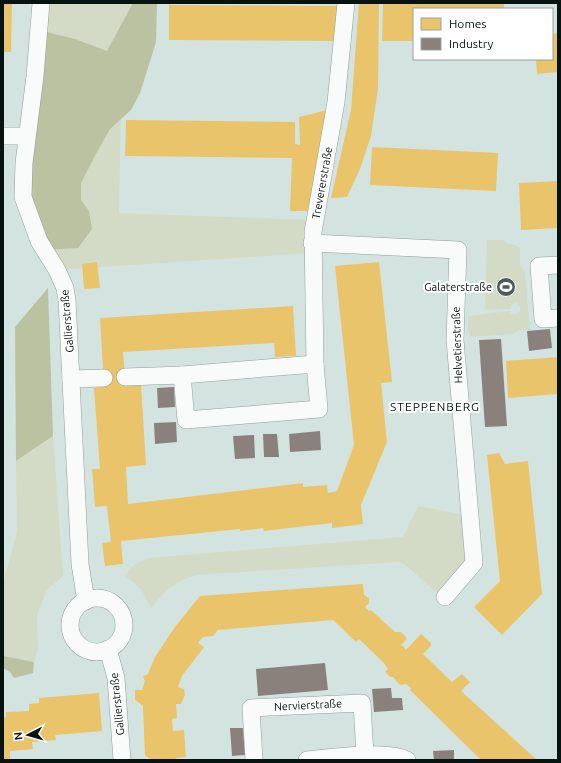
<svg xmlns="http://www.w3.org/2000/svg" width="561" height="763" font-family="Ubuntu,sans-serif">
  <style>
    .green { fill: #d3dbc6 }
    .forest { fill: #bbc2a2 }
    .homes { fill: #e9c46a }
    .industry { fill: #8a817c }
    .lines { fill: none; stroke-linecap: round; stroke-linejoin: round }
    .street-casing { stroke: #909e9b; stroke-width: 18 }
    .street { stroke: #f8fbfa; stroke-width: 17 }
    .labels { text-anchor: middle; stroke-width: 4; stroke-linejoin: round; paint-order: stroke }
    .street-label { font-size: 11px; fill: #071310; stroke: #fff }
    .poi-label { font-size: 11px; fill: #071310; stroke: #fff; text-anchor: end }
    .neighbourhood-label { font-size: 12px; letter-spacing: 1px; fill: #071310; stroke: #fff }
  </style>
  <rect width="100%" height="100%" fill="#d3e4e0"/>
  <g class="green">
    <path d="M41,3H148L121,108L119,213L315,220L312,253L57,270L44,250Z"/>
    <path d="M487,240H504L508,244L515,245L520,248V266L525,271L530,330H519L513,334L472,337L468,333V316L509,311L512,314H517L520,311V307L517,303L513,304L510,309L488,310L485,308Z"/>
    <path d="M53,436L63,576L47,590L37,615L38,648L34,662L3,656V583L17,532L16,461Z"/>
    <path d="M418,506L470,516L474,563L445,597C427,589 417,571 400,562L196,575C175,581 164,592 151,608L141,589L124,575L135,564L148,558L403,537Z"/>
  </g>
  <g class="forest">
    <path d="M133,3H157L156,42L140,93L131,110L110,129L97,152L81,183V200L89,211L92,229L78,248L44,250L23,197L39,30L75,39L107,51Z"/>
    <path d="M48,288L53,436L16,461L15,327Z"/>
    <path d="M3,656L34,662L33,673L14,678L10,672L3,668Z"/>
  </g>
  <g class="homes">
    <path d="M3,3H12L11,52H3Z"/>
    <path d="M359,3H379L378,88L371,136L360,169L347,197L331,198L351,110Z"/>
    <path d="M383,3L504,4V9H414V41H382Z"/>
    <path d="M169,5L337,6L338,41L169,40Z"/>
    <path d="M558,33V72L537,74L536,59H552V34Z"/>
    <path d="M332,109L308,211H290L292,158L125,156L126,120L295,122V144L300,145L299,117Z"/>
    <path d="M372,147L498,153L496,191L370,185Z"/>
    <path d="M558,181V228L521,230L519,183Z"/>
    <path d="M97,262L100,288L84,289L82,264Z"/>
    <path d="M379,262L392,382L381,383L387,442L361,505L363,524L332,528V523L264,531L263,528L240,531V529L121,541L123,564L105,566L102,543L111,542L107,506L95,507L92,469H100L94,388L104,387L100,318L293,306L296,356L275,357L274,343L123,352L126,386L141,385L146,465L126,467L128,504L303,483V487L327,485L328,493L337,491L354,445L335,266Z"/>
    <path d="M558,357V394L508,398L506,361Z"/>
    <path d="M499,453L505,464L528,461L542,594L502,635L474,607L500,581L487,455Z"/>
    <path d="M363,584L364,595L369,598V603L365,607L369,611L371,610L395,632H401L406,637V640L401,645L404,647L406,650L421,634L431,643V646L423,654L452,682L462,674L470,682L461,691L537,760H481L410,690L411,688L406,684L400,685L393,677H390L385,672L388,669L384,663L359,639L356,642L333,620L218,630L213,636L203,637L198,643L204,647L182,676L178,687L184,689L185,695L181,704H176L177,718L172,719L173,731L184,730L186,757L176,758V760H153L145,756L143,706L135,700V690H142L145,681L143,676L148,674L155,657L175,627L200,596Z"/>
    <path d="M99,693L102,731L55,735L56,740L32,742L33,749L10,751V759L3,760V718L6,717V712L29,711V704L39,703V698Z"/>
  </g>
  <g class="industry">
    <path d="M550,329L552,348L529,351L527,331Z"/>
    <path d="M501,339L507,426L485,427L479,340Z"/>
    <path d="M174,387L175,407L158,408L157,388Z"/>
    <path d="M176,422L177,442L155,444L154,423Z"/>
    <path d="M320,431L321,450L290,452L289,434Z"/>
    <path d="M263,434H277L279,457H264Z"/>
    <path d="M254,435L255,458L235,459L233,436Z"/>
    <path d="M325,663L328,690L258,696L256,669Z"/>
    <path d="M391,688L392,698H402L403,710L374,712L372,689Z"/>
    <path d="M230,728H243L245,755L232,756Z"/>
    <path d="M454,750V760H434L433,751Z"/>
  </g>
  <g class="lines">
    <defs>
      <g id="street">
        <path d="M41,3L35,76L24,163L23,197L39,241L57,270L65,288L67,300L80,564L86,601"/>
        <path d="M3,136H27"/>
        <path d="M312,243L458,250L455,340L474,563L445,597"/>
        <path d="M558,265L539,266L543,319L558,318"/>
        <path d="M315,364L313,232L336,102L346,3"/>
        <path d="M315,364L319,409L186,420L182,375Z"/>
        <path d="M125,377L182,375"/>
        <path d="M71,379L104,378"/>
        <circle cx="97" cy="625" r="27"/>
        <path d="M108,649L116,678L122,760"/>
        <path d="M254,760L251,708L362,703L365,756"/>
        <path d="M307,760C330,758 387,749 407,760"/>
      </g>
    </defs>
    <use href="#street" class="street-casing"/>
    <use href="#street" class="street"/>
  </g>
  <defs>
    <symbol id="stadium-disc" viewBox="-11 -11 22 22"><circle r="9.5" fill="#4e5c59" stroke="#fff"/><path d="M0-5a6.5 5 0 1 0 0 10a6.5 5 0 1 0 0-10ZM-3.5-1.8h7v3.6h-7Z" fill="#fff"/></symbol>
  </defs>
  <g fill-rule="evenodd">
    <use href="#stadium-disc" x="495" y="276" width="22" height="22"/>
  </g>
  <g class="labels">
    <g class="street-label">
      <text transform="translate(322 183) rotate(-80)" y="4">Trevererstraße</text>
      <text transform="translate(67 321) rotate(-95)" y="4">Gallierstraße</text>
      <text transform="translate(457 345) rotate(-92)" y="4">Helvetierstraße</text>
      <text transform="translate(117 704) rotate(-96)" y="4">Gallierstraße</text>
      <text transform="translate(308 705) rotate(-3)" y="4">Nervierstraße</text>
    </g>
    <g class="poi-label">
      <text x="492" y="291">Galaterstraße</text>
    </g>
    <g class="neighbourhood-label">
      <text x="435" y="411">STEPPENBERG</text>
    </g>
  </g>
  <rect width="561" height="763" fill="none" stroke="#071310" stroke-width="8"/>
  <rect x="413" y="8" width="140" height="52" fill="#ffffff" stroke="#9ca19f"/>
  <rect x="421" y="18" width="20" height="12" fill="#e9c46a" stroke="#9ca19f"/>
  <text x="449" y="28" font-size="12" fill="#071310">Homes</text>
  <rect x="421" y="38" width="20" height="12" fill="#8a817c" stroke="#9ca19f"/>
  <text x="449" y="48" font-size="12" fill="#071310">Industry</text>
  <g transform="translate(28 735) rotate(264)" stroke="#ffffff" stroke-width="3" paint-order="stroke">
  <path d="M0-3L7 15L0 10L-7 15Z" fill="#071310"/>
  <text y="-6" font-size="11" font-weight="bold" text-anchor="middle" fill="#071310">N</text>
  </g>
</svg>
